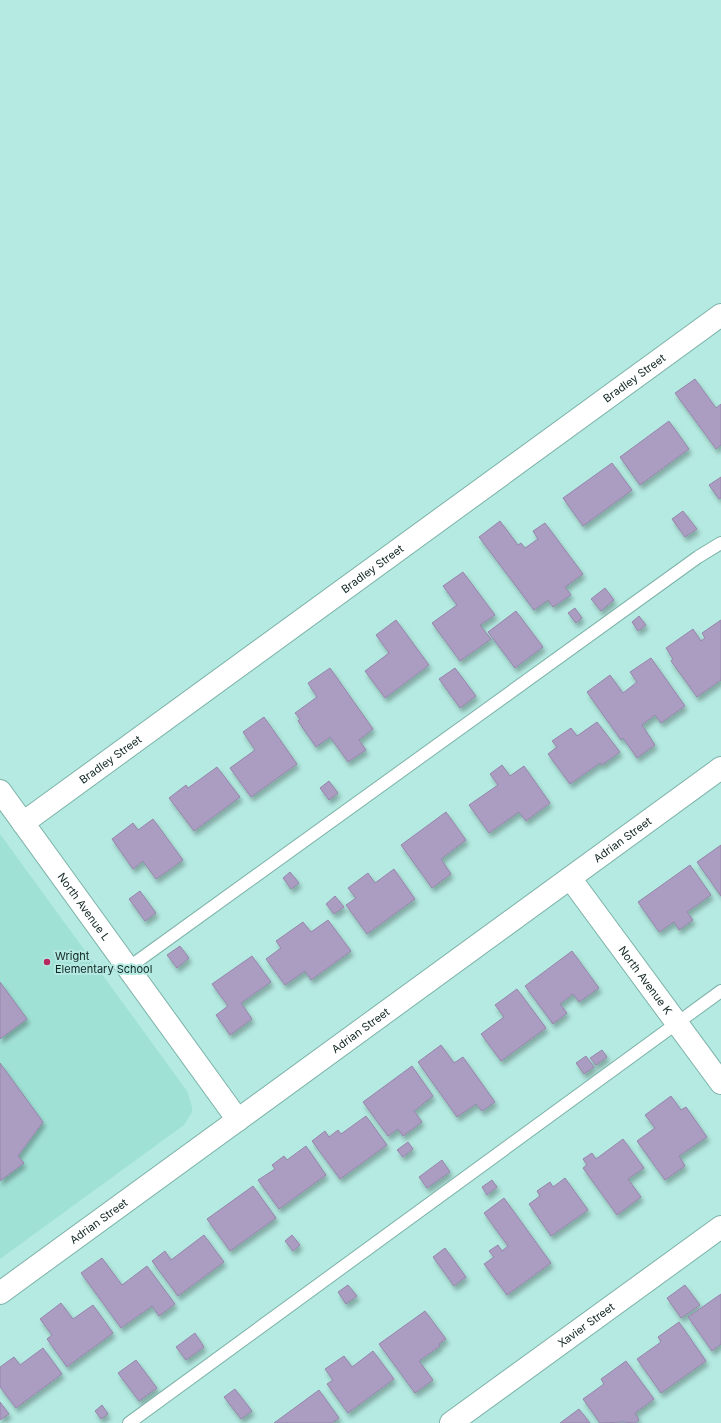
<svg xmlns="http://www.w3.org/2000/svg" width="721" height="1423" font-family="Inter,sans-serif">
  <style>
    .built { fill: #a0e1d6 }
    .building { fill: #ab9cc2; stroke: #9586ab; filter: url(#shadow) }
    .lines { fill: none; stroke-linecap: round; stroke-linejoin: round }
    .lane-casing { stroke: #7db2a9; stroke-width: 14 }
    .street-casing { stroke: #7db2a9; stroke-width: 24 }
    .lane { stroke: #fff; stroke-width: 12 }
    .street { stroke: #fff; stroke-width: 22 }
    .poi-dot { fill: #b6295f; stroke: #b4eae1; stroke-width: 1.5 }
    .labels { text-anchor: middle; stroke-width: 4; stroke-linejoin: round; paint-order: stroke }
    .street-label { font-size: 11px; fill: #102623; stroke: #b4eae1 }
    .poi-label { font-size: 11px; fill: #102623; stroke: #b4eae1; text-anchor: start }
  </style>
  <defs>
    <filter id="shadow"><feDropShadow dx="2.5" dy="4.5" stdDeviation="2" flood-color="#0004"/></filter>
  </defs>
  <rect width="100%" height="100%" fill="#b4eae1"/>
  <path class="built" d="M0,834L187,1091L192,1107V1112L184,1125L0,1259Z"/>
  <g class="building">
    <path d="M695,379L716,408L721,404V445L716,449L675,393Z"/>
    <path d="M669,421L689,449L640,485L620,457Z"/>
    <path d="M612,463L632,490L583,526L563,498Z"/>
    <path d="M721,477V498L719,499L709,485Z"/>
    <path d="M683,511L697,529L685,537L672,519Z"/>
    <path d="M500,521L518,545L521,543L525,548L538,539L533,531L545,523L583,574L565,587L571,595L553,607L548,600L534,610L479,537Z"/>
    <path d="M463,572L495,615L480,625L491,639L460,661L432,623L457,605L443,586Z"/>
    <path d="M605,588L614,600L601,611L591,599Z"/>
    <path d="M575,608L582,618L576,623L568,613Z"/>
    <path d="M516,611L543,647L515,668L488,632Z"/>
    <path d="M639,616L646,625L638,631L632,622Z"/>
    <path d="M396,620L429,665L385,698L365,671L389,653L376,635Z"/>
    <path d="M721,620V680L697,697L671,661L673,659L666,648L693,629L701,641L705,638L702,633Z"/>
    <path d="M651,658L685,706L661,723L655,715L642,725L655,745L637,758L623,738L621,740L587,692L610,675L623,693L637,682L630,672Z"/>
    <path d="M330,668L373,729L359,740L366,750L348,762L330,737L316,747L298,721L300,719L295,713L317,697L308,683Z"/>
    <path d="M455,668L476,696L460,708L439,679Z"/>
    <path d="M264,717L297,764L251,797L230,768L255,750L243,732Z"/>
    <path d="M597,722L620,752L602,765L600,763L570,784L548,754L557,747L552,741L571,728L577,736Z"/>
    <path d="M502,765L510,776L524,766L550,803L526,821L519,812L489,833L469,805L498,785L490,774Z"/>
    <path d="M217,767L240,797L194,831L169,798L186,785L188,788Z"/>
    <path d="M329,781L338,793L329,800L320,788Z"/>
    <path d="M446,812L466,840L441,859L451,874L432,888L401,845Z"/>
    <path d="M153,819L183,860L156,879L143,861L133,869L112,839L133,823L138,830Z"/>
    <path d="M721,845V896L697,862Z"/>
    <path d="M690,865L711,895L687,912L693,920L679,930L674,922L659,932L638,902Z"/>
    <path d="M394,869L415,899L367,934L346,905L356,898L348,888L368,873L375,883Z"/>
    <path d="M290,872L299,883L291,889L283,878Z"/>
    <path d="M140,891L156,913L145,921L129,899Z"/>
    <path d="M335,896L344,907L334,914L326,904Z"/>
    <path d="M328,920L351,951L311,980L305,971L285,985L266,959L281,948L276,941L303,922L311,932Z"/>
    <path d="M180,946L189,958L177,968L167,955Z"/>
    <path d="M572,951L599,988L579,1002L573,994L560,1004L567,1013L553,1024L525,986Z"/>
    <path d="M252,956L271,982L241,1003L252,1019L230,1035L216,1015L228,1006L212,984Z"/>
    <path d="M0,982L27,1019L0,1039Z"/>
    <path d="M517,989L546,1028L501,1061L481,1034L504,1017L495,1005Z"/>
    <path d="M441,1045L454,1063L463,1057L495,1102L482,1111L476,1104L457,1117L418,1062Z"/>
    <path d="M602,1050L607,1057L596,1065L590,1058Z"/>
    <path d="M586,1056L594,1067L584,1074L576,1063Z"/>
    <path d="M0,1063L43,1122L18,1156L24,1163L0,1181Z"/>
    <path d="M412,1066L433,1096L414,1111L422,1122L403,1136L398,1129L388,1136L363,1102Z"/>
    <path d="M671,1096L681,1110L686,1107L707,1137L679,1156L685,1166L665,1180L637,1141L655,1128L645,1115Z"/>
    <path d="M366,1116L387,1145L340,1179L312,1141L325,1131L329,1137L338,1130L341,1134Z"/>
    <path d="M623,1139L644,1168L628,1179L641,1197L617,1215L583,1168L587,1165L583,1159L592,1153L596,1159Z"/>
    <path d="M408,1142L413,1149L403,1157L397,1150Z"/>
    <path d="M306,1146L326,1175L279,1209L258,1180L275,1169L272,1165L284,1156L287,1160Z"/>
    <path d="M442,1160L450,1172L427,1188L419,1177Z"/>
    <path d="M565,1178L588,1210L551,1236L529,1204L540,1196L537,1191L550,1182L553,1187Z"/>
    <path d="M492,1180L497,1187L487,1195L482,1187Z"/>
    <path d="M253,1186L276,1218L230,1251L207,1219Z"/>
    <path d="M504,1198L551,1263L507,1295L484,1264L494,1257L489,1251L498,1245L502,1251L508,1246L484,1213Z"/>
    <path d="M204,1235L224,1262L178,1296L152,1261L165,1251L171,1260Z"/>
    <path d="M292,1235L300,1245L293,1251L285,1241Z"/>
    <path d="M445,1248L466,1277L454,1286L433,1257Z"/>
    <path d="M102,1258L122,1285L147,1266L175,1304L159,1316L152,1306L121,1328L81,1273Z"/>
    <path d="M348,1285L357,1296L346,1304L338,1292Z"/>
    <path d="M685,1285L700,1305L681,1318L667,1298Z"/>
    <path d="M721,1294V1344L712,1351L688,1317Z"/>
    <path d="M61,1303L73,1319L93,1305L113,1333L67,1367L47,1339L52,1335L40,1319Z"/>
    <path d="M425,1311L446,1339L439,1344L440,1346L419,1361L433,1380L415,1393L379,1344Z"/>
    <path d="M679,1322L706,1361L661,1393L637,1359L661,1342L658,1337Z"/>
    <path d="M195,1333L204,1347L186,1360L176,1347Z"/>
    <path d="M43,1348L62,1374L16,1408L0,1387V1367L14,1357L20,1365Z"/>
    <path d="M373,1351L394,1379L348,1413L327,1384L333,1380L325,1369L344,1356L352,1367Z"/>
    <path d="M136,1360L157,1388L139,1401L118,1373Z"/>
    <path d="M626,1361L654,1399L635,1413L639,1420L635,1423L623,1422L600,1423L583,1399L604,1384L601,1379Z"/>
    <path d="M235,1389L252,1411L241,1419L224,1397Z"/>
    <path d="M319,1390L339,1418L332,1423H274Z"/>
    <path d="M0,1402L9,1414L0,1420Z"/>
    <path d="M102,1405L108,1414L101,1419L95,1411Z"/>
    <path d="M579,1409L590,1423H560Z"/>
  </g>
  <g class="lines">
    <defs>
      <g id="lane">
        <path d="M128,968L698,557L721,543"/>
        <path d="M129,1423L721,991"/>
      </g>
      <g id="street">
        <path id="s1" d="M0,791L238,1120"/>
        <path id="s2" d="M23,823L721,315"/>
        <path id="s3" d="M570,878L721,1083"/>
        <path id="s4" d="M0,1293L721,768"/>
        <path id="s5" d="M451,1423L721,1227"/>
      </g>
    </defs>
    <use href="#lane" class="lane-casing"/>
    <use href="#street" class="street-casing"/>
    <use href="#lane" class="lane"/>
    <use href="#street" class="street"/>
  </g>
  <circle class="poi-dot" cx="47" cy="962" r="4"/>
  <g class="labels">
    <g class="street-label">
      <text dy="4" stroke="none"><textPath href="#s2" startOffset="756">Bradley Street</textPath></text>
      <text dy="4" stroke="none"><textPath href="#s2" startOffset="432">Bradley Street</textPath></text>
      <text dy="4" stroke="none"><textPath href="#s2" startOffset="108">Bradley Street</textPath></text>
      <text dy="4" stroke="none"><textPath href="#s4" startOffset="770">Adrian Street</textPath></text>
      <text dy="4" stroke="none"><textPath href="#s1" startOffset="143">North Avenue L</textPath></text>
      <text dy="4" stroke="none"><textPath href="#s3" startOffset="127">North Avenue K</textPath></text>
      <text dy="4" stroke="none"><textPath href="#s4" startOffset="446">Adrian Street</textPath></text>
      <text dy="4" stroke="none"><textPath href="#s4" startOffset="122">Adrian Street</textPath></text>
      <text dy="4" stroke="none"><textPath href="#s5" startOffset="167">Xavier Street</textPath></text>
    </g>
    <g class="poi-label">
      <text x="55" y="960">Wright<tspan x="55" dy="13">Elementary School</tspan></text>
    </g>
  </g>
</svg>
